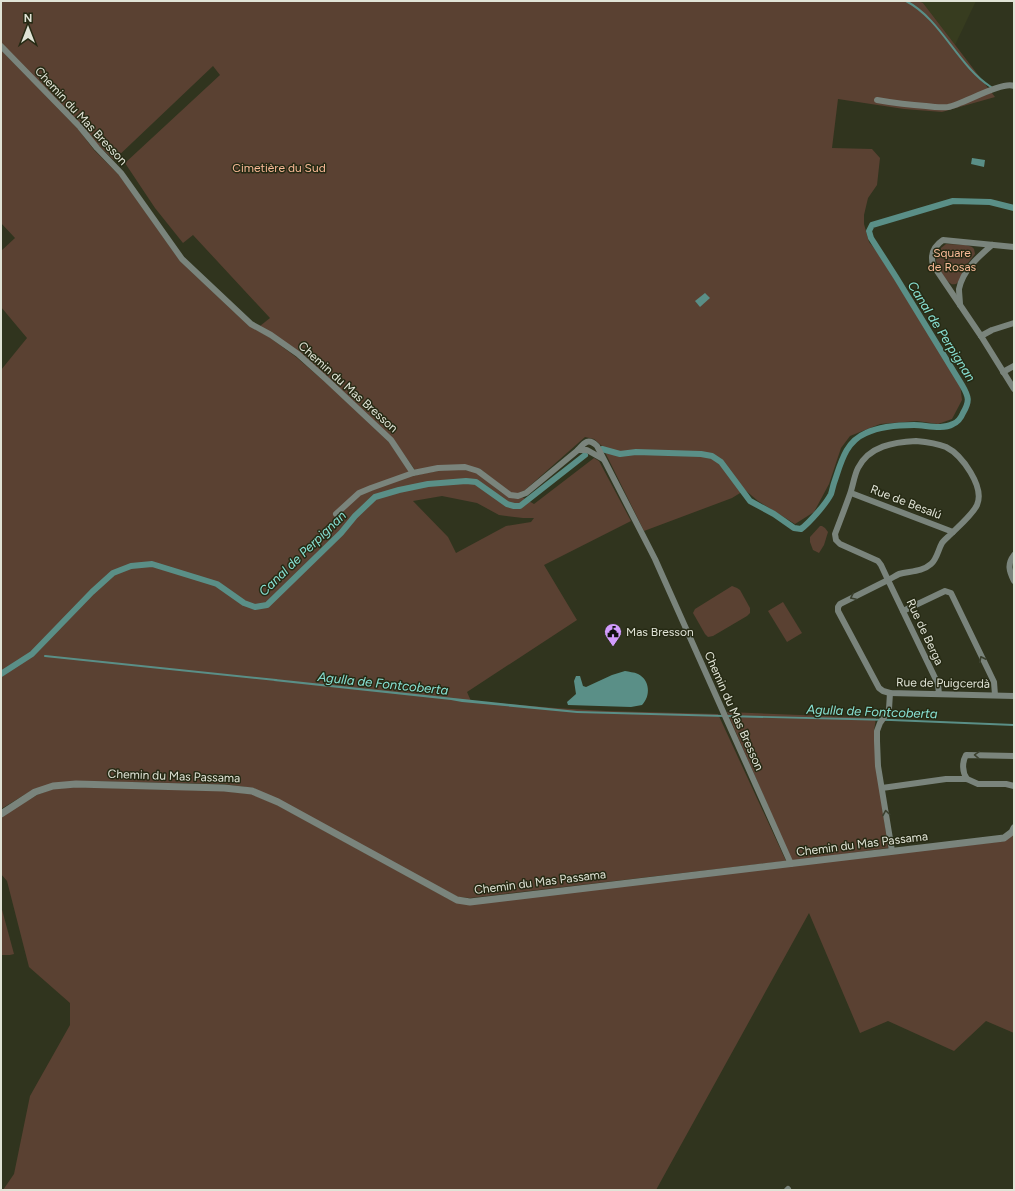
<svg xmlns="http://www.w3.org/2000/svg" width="1015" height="1191" font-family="Figtree,sans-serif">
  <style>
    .built { fill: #373c1f }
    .green { fill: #5a4132; fill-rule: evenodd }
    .water { fill: #5a8f87 }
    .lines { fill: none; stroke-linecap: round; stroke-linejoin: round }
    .stream { stroke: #5a8f87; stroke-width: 2 }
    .canal { stroke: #5a8f87; stroke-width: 6 }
    .minor { stroke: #7a847c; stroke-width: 6 }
    .tertiary { stroke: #7a847c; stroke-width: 7 }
    .oneway { stroke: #3b402e }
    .labels { text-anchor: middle; stroke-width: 3; stroke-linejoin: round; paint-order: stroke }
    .street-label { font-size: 12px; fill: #e0e3d6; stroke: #262a14 }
    .park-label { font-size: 12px; fill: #f9ba97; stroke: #262a14 }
    .poi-label { font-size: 12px; fill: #e0e3d6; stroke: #262a14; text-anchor: start }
    .water-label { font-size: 13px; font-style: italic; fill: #88e1d4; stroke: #262a14 }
  </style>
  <rect width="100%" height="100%" fill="#30341e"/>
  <path class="built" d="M918,1H976L955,45L923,3Z"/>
  <g class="green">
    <path d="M1,1H918L923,3L995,97L942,112L904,109L838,99L832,148L872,149L880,158L877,185L868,198L864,215V224L869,242L878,253L960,384L962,400L952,419L938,424L917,421L880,424L850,436L841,448L829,484L814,512L795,524L758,501L745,490L732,498L644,531L602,446L594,439L585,437L525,490L517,494L511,493L479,468L415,470L393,439L329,378L260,326L270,318L193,235L183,243L155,208L125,163L220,75L213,66L114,160L99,146L1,43Z"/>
    <path d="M1,50L78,129L94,150L119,175L180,261L249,326L269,337L296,357L325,382L389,442L412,476C432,472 455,466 474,472C490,478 504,504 522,497L534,504L594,458L599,461L631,521L544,565L577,620L467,692L471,701L555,708L606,711L718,714L786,861L470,898L458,897L253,788L224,784L76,781L34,789L1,809V370L27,338L1,307V251L15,238L1,223ZM442,496L477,503L499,515L523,518H534L531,522L506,526L456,553L448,537L413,501Z"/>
    <path d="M946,244L966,245L972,247L974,249L975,254L964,268L960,280L956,284C953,284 952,285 950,283C945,280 937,265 936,260L941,248Z"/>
    <path d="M820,526H822L825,528L828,532L824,545L819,553L813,550L810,542V537Z"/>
    <path d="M732,586L737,588L740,590L750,608V613L747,616L713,636L708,637L705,634L693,613L695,609Z"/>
    <path d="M783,602L802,633L787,642L768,611Z"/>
    <path d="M727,712L876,718L874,731L880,790L888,848L792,861Z"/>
    <path d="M76,787L223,791L251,794L277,805L456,903L1005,841L1014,831V1033L986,1021L954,1051L888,1021L860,1033L809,913L656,1190H3L14,1174L30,1096L70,1025V1003L29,967L7,881L1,874V818L5,814L37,795L53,789Z"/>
    <path d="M1,906L14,954L10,955H1Z"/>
  </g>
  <g class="water">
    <path d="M972,158L985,160L984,167L971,164Z"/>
    <path d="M705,293L710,298L700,307L695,301Z"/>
    <path d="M625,671C629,672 634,672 638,674C650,680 651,696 642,705L631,707L568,705L567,702L576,694L574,681L576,676H580L583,686L586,687L612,675Z"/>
    <path d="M275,679L577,711L724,715L725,717L577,713L462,702L451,700L274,681Z"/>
    <path d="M725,715L891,719L1014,724V726L891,721L726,717Z"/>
  </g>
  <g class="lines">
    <g class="stream">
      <path d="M906,1C942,20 957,65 991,87"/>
      <path d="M45,656L276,680"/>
    </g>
    <g class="canal">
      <path d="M602,449L620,454L636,452L701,454L712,456L721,462L750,501L774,514L794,528L801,529C809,523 826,504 831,494C832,491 833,486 834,483C841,463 845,442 866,433C881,426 898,425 914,425C926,425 942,430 953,424C958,422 961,418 963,413C970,401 969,397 962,385L896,277L871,238L869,231L872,225L953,201L990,202L1014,208"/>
      <path d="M1,674L32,654L92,592L113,573L131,566L152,564L217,584L244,603L255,607L267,605L341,533L355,516L375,497L399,490L428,484L466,481L476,482L507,504L514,506H520L585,455"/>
    </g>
    <g class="minor">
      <path d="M1,46L80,127L97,148L121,173L182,259L251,324L271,335L298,354L327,380L391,440L413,473L438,468L465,467L478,471L510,495L518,496L526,493L578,450C584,443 588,437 597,446L655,559L791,864"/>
      <path d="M877,100C894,103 910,105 926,106C933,107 941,108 948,107C963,104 1002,81 1014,86"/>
      <path d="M1014,247L943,240C934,246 930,254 933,265L981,336L1014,389"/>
      <path d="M960,305C960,300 959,294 959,289C963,270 978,257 992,245"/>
      <path d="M981,336L992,330L1014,323"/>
      <path d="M1003,372L1014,366"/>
      <path d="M916,441C927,442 936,443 946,447C962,455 985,487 977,505C973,514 958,527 951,534C948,537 944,540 942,543C938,550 937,559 931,564C922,572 910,571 899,574C895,576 892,578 888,580L881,565L878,561L840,544L836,540L835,534C840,521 845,508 850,494C853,486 854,476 858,468C869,446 894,442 916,441Z"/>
      <path d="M578,450H587L603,459"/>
      <path d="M851,493L953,532"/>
      <path d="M336,514L359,493L371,488L413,473"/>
      <path d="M1014,555C1007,564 1009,571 1014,581"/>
      <path d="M903,611L945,591L951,593L994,682L995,695"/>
      <path d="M890,693L889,709L887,713L880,723L877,731V741L878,766L892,851"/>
      <path d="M939,694L938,684L888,580L840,604L838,607V611L879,688L883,691L890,693L1014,696"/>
      <path d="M967,779C962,772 962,762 966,755L1014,756"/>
      <path d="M882,788L946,779H967L978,784H1006L1014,786"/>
      <path d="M787,1190L788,1189"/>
    </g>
    <path class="tertiary" d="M1,814L35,792L53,786L76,784L224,788L252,791L278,802L457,900L470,902L1004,838L1012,832L1014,828"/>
  </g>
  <defs><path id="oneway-chevron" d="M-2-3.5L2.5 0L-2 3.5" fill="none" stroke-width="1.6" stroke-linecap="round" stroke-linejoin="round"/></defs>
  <g class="oneway">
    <use href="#oneway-chevron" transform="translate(853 597) rotate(155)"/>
    <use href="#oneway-chevron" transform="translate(982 659) rotate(-116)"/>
    <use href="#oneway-chevron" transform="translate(977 755) rotate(-178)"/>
    <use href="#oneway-chevron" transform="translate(886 813) rotate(-99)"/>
  </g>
  <defs>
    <symbol id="civic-pin" viewBox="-11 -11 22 30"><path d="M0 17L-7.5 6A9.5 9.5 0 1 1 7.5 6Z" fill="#d29cfd" stroke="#262a14"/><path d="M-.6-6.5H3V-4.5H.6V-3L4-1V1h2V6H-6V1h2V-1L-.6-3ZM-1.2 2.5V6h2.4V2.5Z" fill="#111"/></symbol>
  </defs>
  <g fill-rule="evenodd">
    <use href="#civic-pin" x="603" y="622" width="20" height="27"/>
  </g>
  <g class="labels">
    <g class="street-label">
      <text transform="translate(81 116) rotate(47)" y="4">Chemin du Mas Bresson</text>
      <text transform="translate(348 387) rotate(42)" y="4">Chemin du Mas Bresson</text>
      <text transform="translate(906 502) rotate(21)" y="4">Rue de Besalú</text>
      <text transform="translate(925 632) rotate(65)" y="4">Rue de Berga</text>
      <text transform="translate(943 683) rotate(1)" y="4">Rue de Puigcerdà</text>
      <text transform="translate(734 711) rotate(66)" y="4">Chemin du Mas Bresson</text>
      <text transform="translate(174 776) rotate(2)" y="4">Chemin du Mas Passama</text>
      <text transform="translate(862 844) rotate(-7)" y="4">Chemin du Mas Passama</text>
      <text transform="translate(540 882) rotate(-7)" y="4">Chemin du Mas Passama</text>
    </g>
    <g class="park-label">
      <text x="279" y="172">Cimetière du Sud</text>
      <text x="952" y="257">Square<tspan x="952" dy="14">de Rosas</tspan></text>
    </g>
    <g class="poi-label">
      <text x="626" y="636">Mas Bresson</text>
    </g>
    <g class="water-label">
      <text transform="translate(942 331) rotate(58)" y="5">Canal de Perpignan</text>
      <text transform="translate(302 553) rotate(-44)" y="5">Canal de Perpignan</text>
      <text transform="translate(383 683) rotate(6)" y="5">Agulla de Fontcoberta</text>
      <text transform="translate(872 711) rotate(2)" y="5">Agulla de Fontcoberta</text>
    </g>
  </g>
  <rect width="1015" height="1191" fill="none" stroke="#e0e3d6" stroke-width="4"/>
  <g transform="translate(28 28)" stroke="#262a14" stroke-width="3" paint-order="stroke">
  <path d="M0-3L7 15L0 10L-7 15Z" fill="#e0e3d6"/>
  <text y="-6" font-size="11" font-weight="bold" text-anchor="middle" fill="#e0e3d6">N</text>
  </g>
</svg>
